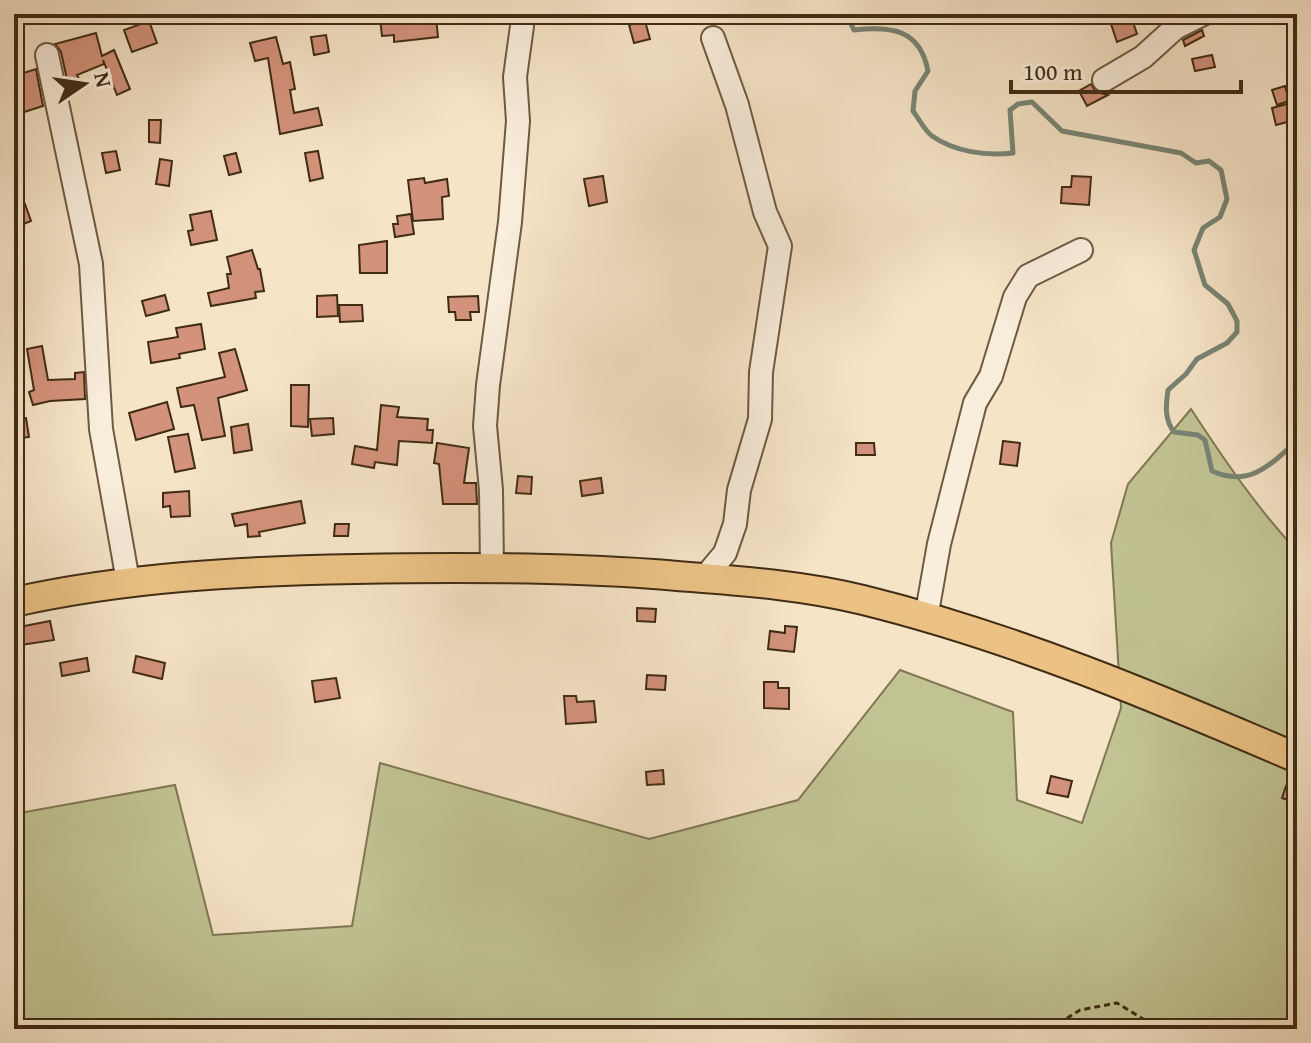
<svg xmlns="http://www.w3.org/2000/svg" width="1311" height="1043" font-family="'Gentium Book Plus',serif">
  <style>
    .green { fill: #c1c393; stroke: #807854; stroke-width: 2 }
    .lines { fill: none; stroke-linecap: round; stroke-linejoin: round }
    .stream { stroke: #788474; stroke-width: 5 }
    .building { fill: #d3927b; stroke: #402c15; stroke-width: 2 }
    .minor-casing { stroke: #6e5a42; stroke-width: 26 }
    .major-casing { stroke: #402c15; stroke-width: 32 }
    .path { stroke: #402c15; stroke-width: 3; stroke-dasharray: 6 4; stroke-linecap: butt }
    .minor { stroke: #f9eddb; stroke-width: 22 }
    .major { stroke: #ebc284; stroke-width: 28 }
  </style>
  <rect width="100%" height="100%" fill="#f6e4c7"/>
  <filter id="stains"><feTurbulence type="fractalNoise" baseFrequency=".0025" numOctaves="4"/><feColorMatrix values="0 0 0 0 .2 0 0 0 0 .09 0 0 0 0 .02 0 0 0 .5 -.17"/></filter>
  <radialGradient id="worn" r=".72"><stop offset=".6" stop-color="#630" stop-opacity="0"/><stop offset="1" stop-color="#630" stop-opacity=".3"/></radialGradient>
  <path class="green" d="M1191,409C1223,458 1257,508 1297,551V1029H14V814L175,785L213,935L352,926L380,763L649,839L798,800L900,670L1013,712L1017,800L1082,823L1121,708L1111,543L1128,484Z"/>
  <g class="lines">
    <path class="stream" d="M846,14L854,30C891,26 920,29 928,71L915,91L913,111C919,119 925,131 932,136C955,152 986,156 1013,153L1010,110L1018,104L1032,102L1062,131L1181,153L1196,163L1209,161L1221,170L1227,199L1220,217L1203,228L1194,250L1205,285L1228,304L1237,321V332L1227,343L1197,359L1186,374L1168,390C1166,405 1164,419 1174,432L1198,435L1205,440L1212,471C1250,488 1271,464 1297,441"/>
  </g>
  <g class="building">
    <path d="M405,15L406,20L436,17L438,37L394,42V35L382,36L380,18Z"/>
    <path d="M1131,16L1137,34L1117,42L1111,24Z"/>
    <path d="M149,21L157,43L132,52L124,30Z"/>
    <path d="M645,21L650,39L634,43L629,25Z"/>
    <path d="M1202,30L1204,36L1185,46L1183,40Z"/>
    <path d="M96,33L102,56L114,50L130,89L117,95L103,60L104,64L77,75L83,87L70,93L61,52L55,44Z"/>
    <path d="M326,35L329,52L314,55L311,37Z"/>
    <path d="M276,37L283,64L290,62L295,89L290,90L294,113L318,108L322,125L280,134L268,58L255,61L250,43Z"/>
    <path d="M1212,55L1215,67L1195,71L1192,59Z"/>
    <path d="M36,69L43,106L18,114L14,100V76Z"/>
    <path d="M1091,84L1096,92L1108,95L1087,106L1079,91Z"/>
    <path d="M1285,86L1289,101L1277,105L1272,90Z"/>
    <path d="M1287,104L1291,121L1276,125L1272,108Z"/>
    <path d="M149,120H161L160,143L149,142Z"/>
    <path d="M116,151L120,170L106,173L102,153Z"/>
    <path d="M318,151L323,178L310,181L305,153Z"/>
    <path d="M236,153L241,172L229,175L224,156Z"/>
    <path d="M160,159L172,161L169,186L156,184Z"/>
    <path d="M603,176L607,202L589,206L584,179Z"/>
    <path d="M1072,176L1091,177L1089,205L1061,203L1062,187H1071Z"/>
    <path d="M424,178L425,183L447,179L449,196L442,197L443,219L413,221L408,180Z"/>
    <path d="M25,204L31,221L14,228V208Z"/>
    <path d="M211,211L217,240L191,245L188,231L193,230L190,215Z"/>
    <path d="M411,214L414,234L395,237L393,224H398L397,216Z"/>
    <path d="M387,241V273H360L359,245Z"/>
    <path d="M252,250L258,269H260L264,291L255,292L256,298L211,306L208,293L229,288L227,274H231L227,257Z"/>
    <path d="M165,295L169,310L146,316L142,301Z"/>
    <path d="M337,295L338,316L317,317V296Z"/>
    <path d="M478,296L479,312H470L471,320H456L455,312H449L448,297Z"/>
    <path d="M339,305H362L363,321L340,322Z"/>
    <path d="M201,324L205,349L179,354L180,358L151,363L148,342L178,337L176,328Z"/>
    <path d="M42,346L48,380L75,379V373L84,372L85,399L50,401L33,405L29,392L34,390L27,349Z"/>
    <path d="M235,349L247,390L218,398L225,436L202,440L194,405L181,407L177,388L225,377L219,353Z"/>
    <path d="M291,385H309L308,427L291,426Z"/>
    <path d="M167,402L174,429L136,440L129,413Z"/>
    <path d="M381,405L399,407L397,417L428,419L427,430H433L432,443L399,441L397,465L375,462L374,468L352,464L355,446L377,450Z"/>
    <path d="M26,418L29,437L14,439V419Z"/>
    <path d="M333,418L334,434L312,436L310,419Z"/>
    <path d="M248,424L252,450L234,453L231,427Z"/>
    <path d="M188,434L195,468L175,472L168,437Z"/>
    <path d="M1003,441L1020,443L1017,466L1000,464Z"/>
    <path d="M437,443L469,448L464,483H476L477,504H443L439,464L434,463Z"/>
    <path d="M856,443H874L875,455H856Z"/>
    <path d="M518,476L532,477L531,494L516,493Z"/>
    <path d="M601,478L603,493L582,496L580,481Z"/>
    <path d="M189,491L190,516L171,517L170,506L163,507V493Z"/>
    <path d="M301,501L305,523L259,532L260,536L248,537L247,524L235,526L232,514Z"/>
    <path d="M335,524H349L348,536H334Z"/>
    <path d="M637,608L656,609L655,622L637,621Z"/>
    <path d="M50,621L54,640L14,646V628Z"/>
    <path d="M785,626L797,627L794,652L768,649L770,631L785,633Z"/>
    <path d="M136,656L165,663L162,679L133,672Z"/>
    <path d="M87,658L89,671L62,676L60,663Z"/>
    <path d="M647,675L666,676L665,690L646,689Z"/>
    <path d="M336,678L340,698L315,702L312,681Z"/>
    <path d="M764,682H778V688H789V709L764,708Z"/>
    <path d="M564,696H576L577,702L594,701L596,722L566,724Z"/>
    <path d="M663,770L664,784L647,785L646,772Z"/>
    <path d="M1051,776L1072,781L1068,797L1047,793Z"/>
    <path d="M1286,786L1297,790V803L1282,798Z"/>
  </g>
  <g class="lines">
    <defs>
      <g id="minor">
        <path d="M47,55L91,264L101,429L128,581"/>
        <path d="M1104,80L1143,57L1175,28L1203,14"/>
        <path d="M492,568L491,490L485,426L488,385L510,222L518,121L515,77L522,26"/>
        <path d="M704,578L725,553L735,524L739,490L760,419L761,372L780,246L765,212L737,105L713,38"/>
        <path d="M926,618L939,544L975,403L991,376L1015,297L1028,276L1081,250"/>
      </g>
      <path id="major" d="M14,602C127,577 241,571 356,569C455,567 554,567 653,574C722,580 795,583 863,600C1013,637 1155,697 1297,758"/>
    </defs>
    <use href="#minor" class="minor-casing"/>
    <use href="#major" class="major-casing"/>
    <path class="path" d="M1050,1029L1080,1010L1117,1003L1148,1022L1154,1029"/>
    <use href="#minor" class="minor"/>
    <use href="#major" class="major"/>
  </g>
  <rect width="1311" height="1043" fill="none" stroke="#f6e4c7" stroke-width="48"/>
  <rect x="16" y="16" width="1279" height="1011" fill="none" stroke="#402c15" stroke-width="4"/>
  <rect x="24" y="24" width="1263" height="995" fill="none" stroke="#402c15" stroke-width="2"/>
  <g transform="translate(84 84) rotate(77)" stroke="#f9eddb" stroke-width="6" paint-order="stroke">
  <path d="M0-6L14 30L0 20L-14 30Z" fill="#402c15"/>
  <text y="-12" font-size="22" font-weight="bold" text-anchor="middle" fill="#402c15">N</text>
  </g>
  <path d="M1011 80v12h230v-12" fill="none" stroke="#402c15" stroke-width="4"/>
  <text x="1023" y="80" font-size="24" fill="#402c15" stroke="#f9eddb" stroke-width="6" paint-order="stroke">100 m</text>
  <rect width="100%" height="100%" filter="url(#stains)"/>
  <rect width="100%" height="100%" fill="url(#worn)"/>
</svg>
